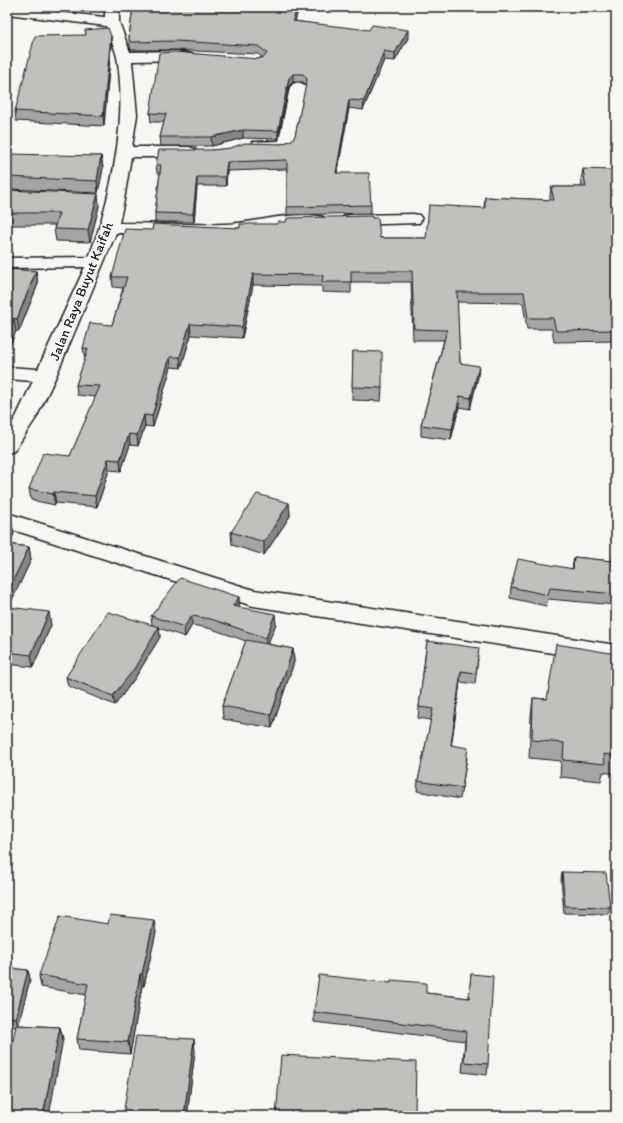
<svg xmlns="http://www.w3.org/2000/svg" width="623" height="1123" font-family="Itim,sans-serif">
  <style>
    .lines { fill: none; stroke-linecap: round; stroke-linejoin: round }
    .minor-casing { stroke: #1c1c1c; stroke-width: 3 }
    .minor { fill: #f6f6f2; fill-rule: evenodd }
    .wall { fill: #a5a5a3; stroke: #1c1c1c }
    .shaded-wall { fill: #868684; stroke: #1c1c1c }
    .building { fill: #c0c0bd; stroke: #1c1c1c }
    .labels { text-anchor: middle; stroke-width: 4; stroke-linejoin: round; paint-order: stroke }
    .far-street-label { font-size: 14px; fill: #1c1c1c; stroke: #f6f6f2 }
  </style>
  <rect width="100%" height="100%" fill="#f6f6f2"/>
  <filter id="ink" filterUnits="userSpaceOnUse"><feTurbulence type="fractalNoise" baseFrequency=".025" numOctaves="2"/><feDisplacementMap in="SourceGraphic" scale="8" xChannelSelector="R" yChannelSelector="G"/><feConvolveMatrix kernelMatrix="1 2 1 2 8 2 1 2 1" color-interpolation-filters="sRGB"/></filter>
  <g filter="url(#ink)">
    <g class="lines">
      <defs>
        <g id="minor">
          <path d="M7,7L105,17V7H119V22L130,52L176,51L193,54L195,57L193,60L132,61L137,115L132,147H189L195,149L197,152L195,155L189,157H131L124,200L119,223C154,223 190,225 226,224C256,223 293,210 323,217L326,221L323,225L227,234L116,233L56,376L36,418L14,451L7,453V431L16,417L33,381L7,379V367L38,369L85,267L7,268V258L89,257C111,200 128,118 117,57C115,47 109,36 106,26L7,14Z"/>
          <path d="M298,82L303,84L306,87L294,144C287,155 264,151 252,148L250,145L252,142L279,141L290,87L293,84Z"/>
          <path d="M413,214L419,215L422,219L419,223L350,225L344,224L341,220L344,216L350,215Z"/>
          <path d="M7,513L254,590L616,645V663L253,606L7,528Z"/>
        </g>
      </defs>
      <use href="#minor" class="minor-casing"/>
      <use href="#minor" class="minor"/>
    </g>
    <g class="wall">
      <path d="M133,7H299L295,21L408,38L395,61L384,60L363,110L349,108L337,173L371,205V213L287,215V169L227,171L226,186H197L194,222H155V213L160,173H157L156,165L212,150L282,144L292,140L295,136L306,86L303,82H293L289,86L278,139L243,138L212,146H161L160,137L164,122H151L150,113L262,57L258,54L176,50H131L130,47L129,38Z"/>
      <path d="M111,36V46L104,126L16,121L15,111Z"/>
      <path d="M101,156L103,168L98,193L7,189V159Z"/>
      <path d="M583,169L616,189V341L554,342L552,329H527L523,303L457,302L460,363L478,377L470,409L459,407L451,440L421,436V425L444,340H413L411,282H351V293L322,292V286L253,285L242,338L191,335L181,368L171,367L153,427L145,426L138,446L130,445L121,471L109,470L97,507L56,503L55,505L31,500L29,489L70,456L96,397L77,395L76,385L85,359L83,348L112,325L123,288L113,287L112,277L152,230L240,228L278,224L286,222L372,218L380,238H426L484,208L485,197L550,200V197L551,187H582L581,180Z"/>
      <path d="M7,190L99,206L90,242L56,241L54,229L55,225H7Z"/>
      <path d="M7,269L36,271L38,284L19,331H16L7,352Z"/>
      <path d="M353,351L382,388L381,401L352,400Z"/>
      <path d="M289,503L290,516L264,555L232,545L231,532Z"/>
      <path d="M7,521H11L14,534L8,544L29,547L31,560L11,602L12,607L51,625L33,667L7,664Z"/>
      <path d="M614,550L616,551V605L548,599L546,606L510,598L511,587L572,569L574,557L612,561Z"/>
      <path d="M239,597V607L276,624L267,644L293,649L294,662L272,728L223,719L222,706L246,641L212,629L192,625L185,637L159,628L160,637L135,678L115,705L68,686L66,677L152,625L151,616Z"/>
      <path d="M427,641L478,659L475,684L460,682L451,745L467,758L460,799L417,791L418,781L431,720L418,718L419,707Z"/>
      <path d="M616,654V774L603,772L601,781L560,777L561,761L529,758L531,716L533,698L547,699Z"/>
      <path d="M562,872L610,907L608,914L564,913L561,879Z"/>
      <path d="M156,932L144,986H142L130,1054L79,1050L77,1039L86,995L41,987L39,975Z"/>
      <path d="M7,968L28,970L30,979L18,1025L60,1027L63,1039L16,1027L7,1026Z"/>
      <path d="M471,974L488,1064L487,1075L462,1072L465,1041L314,1022V1012L426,993L469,998Z"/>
      <path d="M195,1051L187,1116H125L124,1109Z"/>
    </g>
    <g class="shaded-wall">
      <path d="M297,7H299L293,29V21Z"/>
      <path d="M408,30V38L395,61V53Z"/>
      <path d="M111,36V46L104,126L103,116Z"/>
      <path d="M384,51V60L363,110L364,101Z"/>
      <path d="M293,74V82L289,86L278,139V131L289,78Z"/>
      <path d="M349,100V108L336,181V173Z"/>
      <path d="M243,130V138L212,146L211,137Z"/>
      <path d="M101,156L103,168L98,193L97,181Z"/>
      <path d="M227,162V171L226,186L225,177Z"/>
      <path d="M197,177V186L194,222L193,214Z"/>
      <path d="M98,194L99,206L90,242L88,230Z"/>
      <path d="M36,271L38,284L19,331L17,319Z"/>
      <path d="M253,274V285L242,338V327Z"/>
      <path d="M14,318L16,331L7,352V334Z"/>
      <path d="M190,324L191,335L181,368L180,357Z"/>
      <path d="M170,357L171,367L153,427L152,416Z"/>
      <path d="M479,366L478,377L470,409L471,398Z"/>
      <path d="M460,396L459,407L451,440L452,429Z"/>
      <path d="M144,415L145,426L138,446L137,435Z"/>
      <path d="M129,434L130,445L121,471L120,460Z"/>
      <path d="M108,459L109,470L97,507L95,496Z"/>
      <path d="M54,492L56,503L55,505L53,494Z"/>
      <path d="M289,503L290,516L264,555V542Z"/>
      <path d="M11,521L14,534L7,548V530Z"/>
      <path d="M29,547L31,560L11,602L13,613L7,611V593Z"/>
      <path d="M239,597V607L233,606Z"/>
      <path d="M49,612L51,625L33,667L31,655Z"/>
      <path d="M275,614L276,624L266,648V638Z"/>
      <path d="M192,616V625L185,637L184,627Z"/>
      <path d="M159,627L160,637L135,678L115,705L113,696Z"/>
      <path d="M293,649L294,662L272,728L271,715Z"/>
      <path d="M461,671L460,682L450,756L451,745Z"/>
      <path d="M154,920L156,932L144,986L142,974Z"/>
      <path d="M28,970L30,979L18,1027L16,1018Z"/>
      <path d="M140,974L142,986L130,1054L128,1042Z"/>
      <path d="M60,1027L63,1039L49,1116H43Z"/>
      <path d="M194,1039L195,1051L187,1116H184Z"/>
    </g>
    <g class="building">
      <path d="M133,7H297L293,21L369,30L372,25L408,30L395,53L384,51L364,101L349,100L336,173H369L371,205L287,207V160L227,162L225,177H197L193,214L155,213L161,165H156L159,150H212L230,148L245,143L282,144L292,140L295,136L307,79L303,74H293L289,78L278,131L243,130L211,137H160L166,114L150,113L159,53L175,52L258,59L264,57L267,53L258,46L176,41L130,42L129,38Z"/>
      <path d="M108,28L111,36L103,116L15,111L35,36L86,35L85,30Z"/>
      <path d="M8,154L101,156L97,181L7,177V159Z"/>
      <path d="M583,169L612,170L616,189V330L556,331L553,318H528L524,292H457L460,363L479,366L471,398L460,396L452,429L421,425L447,330L414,329L412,271H351V282H322L323,275L253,274L242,327L190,324L180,357H170L152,416L144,415L137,435L129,434L120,460L108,459L95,496L54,492L53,494L29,489L43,453L70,456L100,386L76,385L88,349L83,348L90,323L112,325L127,277H112L125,229L152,230L153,224L240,228V224H278V222H286L287,218L372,216V218H378L380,238H426L429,205L485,208V197L554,200L551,187H586Z"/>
      <path d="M7,190L98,194L88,230L54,229L59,213H7Z"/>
      <path d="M7,269L36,271L17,319L14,318L7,334Z"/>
      <path d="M353,351L382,352V388L352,387Z"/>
      <path d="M257,494L289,503L264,542L231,532Z"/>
      <path d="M7,521H11L7,530Z"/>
      <path d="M7,544L29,547L7,593Z"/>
      <path d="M614,550L616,551V594L550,588L548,595L511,587L518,559L573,569L574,557L612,561Z"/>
      <path d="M180,578L239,597L233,606L275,614L266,638L211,619L192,616L184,627L151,616Z"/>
      <path d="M7,599L11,600L8,607L49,612L31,655L7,652Z"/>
      <path d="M108,612L159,627L134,669L113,696L66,677Z"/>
      <path d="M246,640L293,649L271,715L222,706Z"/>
      <path d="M427,641L479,648L476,673L461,671L451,745L468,748L462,788L418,781L433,709L419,707Z"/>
      <path d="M556,644L616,654V756L604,754L605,764L563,760L564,743L532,740L533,698L547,699Z"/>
      <path d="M562,872L606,873L610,907L565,906Z"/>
      <path d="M110,915L154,920L142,974H140L128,1042L77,1039L88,984L39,975L60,916L108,924Z"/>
      <path d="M7,968L28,970L16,1018L7,1017Z"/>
      <path d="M471,974L493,976L488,1064L464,1062L466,1031L314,1012L319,975L391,983V980L426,983V993L469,998Z"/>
      <path d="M16,1025L60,1027L43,1116H7V1072Z"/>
      <path d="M136,1036L194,1039L184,1116H130L131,1110L124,1109Z"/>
      <path d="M281,1055L416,1062L415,1116H276Z"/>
    </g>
  </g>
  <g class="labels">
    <g class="far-street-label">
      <text transform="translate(81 291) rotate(-68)" y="5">Jalan Raya Buyut Kaifah</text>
    </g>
  </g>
  <rect width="623" height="1123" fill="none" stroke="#f6f6f2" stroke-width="24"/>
  <rect x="12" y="12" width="599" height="1099" fill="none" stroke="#1c1c1c" stroke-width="1.5" filter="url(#ink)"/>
</svg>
